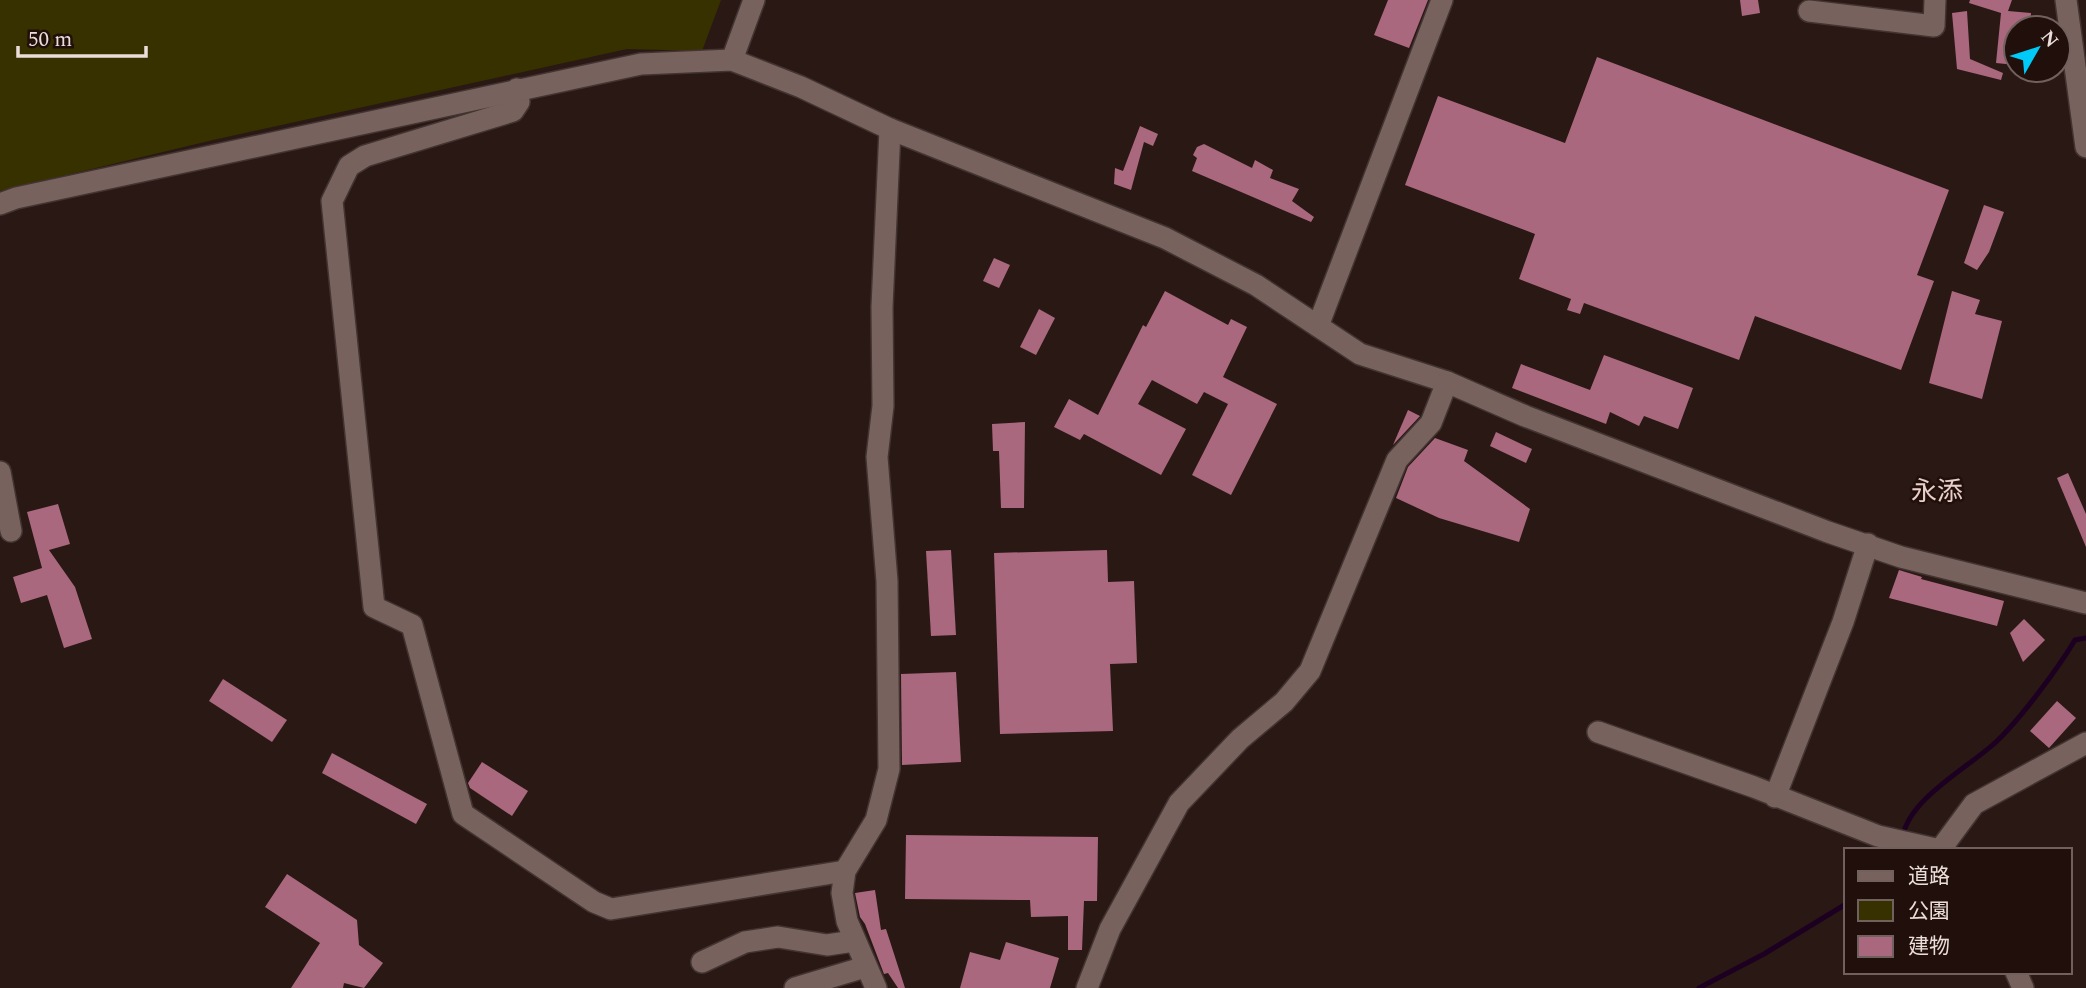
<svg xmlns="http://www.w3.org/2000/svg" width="2086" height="988" font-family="Spectral,'Noto Sans JP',serif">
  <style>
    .green { fill: #373100 }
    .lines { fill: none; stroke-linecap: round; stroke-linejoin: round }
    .stream { stroke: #1d0021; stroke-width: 5 }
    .building { fill: #a9687e }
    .minor-casing { stroke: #423432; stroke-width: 24 }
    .minor { stroke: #78625d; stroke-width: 21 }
    .labels { text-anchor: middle; stroke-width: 5; stroke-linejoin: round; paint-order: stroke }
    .quarter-label { font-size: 26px; fill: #e9cfc9; stroke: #200f0b }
  </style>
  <rect width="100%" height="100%" fill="#2a1814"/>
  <path class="green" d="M0,0H721L702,51L627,49L213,140L0,191Z"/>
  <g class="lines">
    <g class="stream">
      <path d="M1903,836C1909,799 1969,767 1996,742C2021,718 2057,670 2075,640L2086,638"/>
      <path d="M1699,988L1764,954L1846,904"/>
    </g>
  </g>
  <g class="building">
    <path d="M1388,0H1428L1409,48L1374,35Z"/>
    <path d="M1740,0H1758L1760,13L1742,16Z"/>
    <path d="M1970,0H2012L2008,11L2031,13L2030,28H2016V65L1996,63L2001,13L1969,3Z"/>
    <path d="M1967,11L1970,59L2003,73L2001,80L1957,69L1952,13Z"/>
    <path d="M1597,57L1949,190L1917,275L1934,281L1901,370L1755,316L1739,360L1584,303L1580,314L1567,310L1571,299L1519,279L1535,234L1405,185L1438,96L1565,143Z"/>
    <path d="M1140,126L1158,134L1153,146L1144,142L1131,190L1114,184L1115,168L1123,171Z"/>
    <path d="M1204,144L1252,168L1255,160L1273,170L1270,178L1299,189L1292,201L1314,217L1311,222L1192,171L1197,158L1193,155L1197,147Z"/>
    <path d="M1984,205L2004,212L1989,252L1977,270L1964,263Z"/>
    <path d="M994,258L1010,265L999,288L983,281Z"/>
    <path d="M1165,291L1228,325L1231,319L1247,327L1223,377L1277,404L1231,495L1192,475L1228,404L1204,392L1197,404L1152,380L1138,404L1186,429L1161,475L1084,434L1080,440L1054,427L1069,399L1098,415L1143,325L1146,327Z"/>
    <path d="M1952,291L1980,300L1975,314L2002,321L1982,399L1929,383Z"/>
    <path d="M1039,309L1055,318L1036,355L1020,347Z"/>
    <path d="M1604,355L1693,388L1678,429L1644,416L1639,426L1610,412L1606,424L1512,388L1521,364L1590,390Z"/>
    <path d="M1408,410L1420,416L1393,445Z"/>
    <path d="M1025,422L1024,508H1001L999,451H993L992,424Z"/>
    <path d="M1496,432L1532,449L1526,463L1490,446Z"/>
    <path d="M1435,438L1468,450L1464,461L1530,509L1519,542L1439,518L1396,498L1408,467Z"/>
    <path d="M2068,473L2086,514V547L2057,478Z"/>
    <path d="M58,504L70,544L49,550L75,587L92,639L64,648L47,595L21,603L13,577L42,568L27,512Z"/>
    <path d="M951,550L956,635L931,636L926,551Z"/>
    <path d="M1107,550L1108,582L1134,581L1137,663L1110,664L1113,731L1000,734L994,553Z"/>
    <path d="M1899,570L1922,577L1921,579L2004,601L1997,626L1889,598Z"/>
    <path d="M2024,619L2045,640L2023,662L2010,633Z"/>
    <path d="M956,672L961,762L902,765L901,674Z"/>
    <path d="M223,679L287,720L272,742L209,701Z"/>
    <path d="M2057,701L2076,718L2049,748L2030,731Z"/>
    <path d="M332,753L427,804L416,824L322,773Z"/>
    <path d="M482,762L528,791L512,816L470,788L468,783Z"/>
    <path d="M906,835L1098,837L1097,901H1084L1082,950H1068V916L1031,917L1030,900L905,899Z"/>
    <path d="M287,874L357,920L359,945L383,963L364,988L344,983L343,988H291L320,943L265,907Z"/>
    <path d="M875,890L881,930L886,929L905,988H898L888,973L884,974L865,924L860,917L855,893Z"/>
    <path d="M1006,942L1059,958L1050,988H960L970,952L1000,960Z"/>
  </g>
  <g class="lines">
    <defs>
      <g id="minor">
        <path d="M2066,0L2086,147"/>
        <path d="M1809,11L1934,26L1935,0"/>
        <path d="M732,60L754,0"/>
        <path d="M517,89L519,102L513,111L365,156L349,166L332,201L374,607L412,625L463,814L594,902L611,909L845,871"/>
        <path d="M0,204L16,198L641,64L732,60L801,87L890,129L1165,238L1256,285L1360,354L1447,382L1525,416L1828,532L1901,557L2086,603"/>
        <path d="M1318,326L1442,0"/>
        <path d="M0,472L11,531"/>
        <path d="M1598,732L1754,787L1878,836L1940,850"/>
        <path d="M1775,797L1843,622L1868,544"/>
        <path d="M1940,850L1974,804L2086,743"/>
        <path d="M702,962L745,942L778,937L827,945L854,941"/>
        <path d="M2016,972L2023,988"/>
        <path d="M795,988L865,967"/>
        <path d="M876,988L847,921L842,893L845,871L876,820L889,769L887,581L877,457L883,406L882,307L890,129"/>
        <path d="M1087,988L1110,929L1179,803L1240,739L1284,702L1310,671L1397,460L1431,423L1447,382"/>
      </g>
    </defs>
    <use href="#minor" class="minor-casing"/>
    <use href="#minor" class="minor"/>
  </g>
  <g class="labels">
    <g class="quarter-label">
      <text x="1937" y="500">永添</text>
    </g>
  </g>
  <rect x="1844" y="848" width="228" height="126" fill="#200f0b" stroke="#71615e" stroke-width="2"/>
  <rect x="1858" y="871" width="35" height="10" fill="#78625d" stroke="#71615e" stroke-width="2"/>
  <text x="1908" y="883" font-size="21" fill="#ebddda">道路</text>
  <rect x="1858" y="900" width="35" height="21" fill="#373100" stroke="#71615e" stroke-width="2"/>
  <text x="1908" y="918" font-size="21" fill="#ebddda">公園</text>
  <rect x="1858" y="936" width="35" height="21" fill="#a9687e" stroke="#71615e" stroke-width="2"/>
  <text x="1908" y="953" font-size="21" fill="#ebddda">建物</text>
  <g transform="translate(2037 49) rotate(51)"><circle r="33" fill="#200f0b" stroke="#71615e" stroke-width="2"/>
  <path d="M0-5L12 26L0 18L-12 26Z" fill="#00cbf8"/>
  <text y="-10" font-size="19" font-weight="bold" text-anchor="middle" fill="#ebddda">N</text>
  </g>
  <path d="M18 46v10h128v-10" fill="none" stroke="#ebddda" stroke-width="3.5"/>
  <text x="28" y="46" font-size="21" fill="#ebddda" stroke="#200f0b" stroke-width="5" paint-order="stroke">50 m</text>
</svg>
